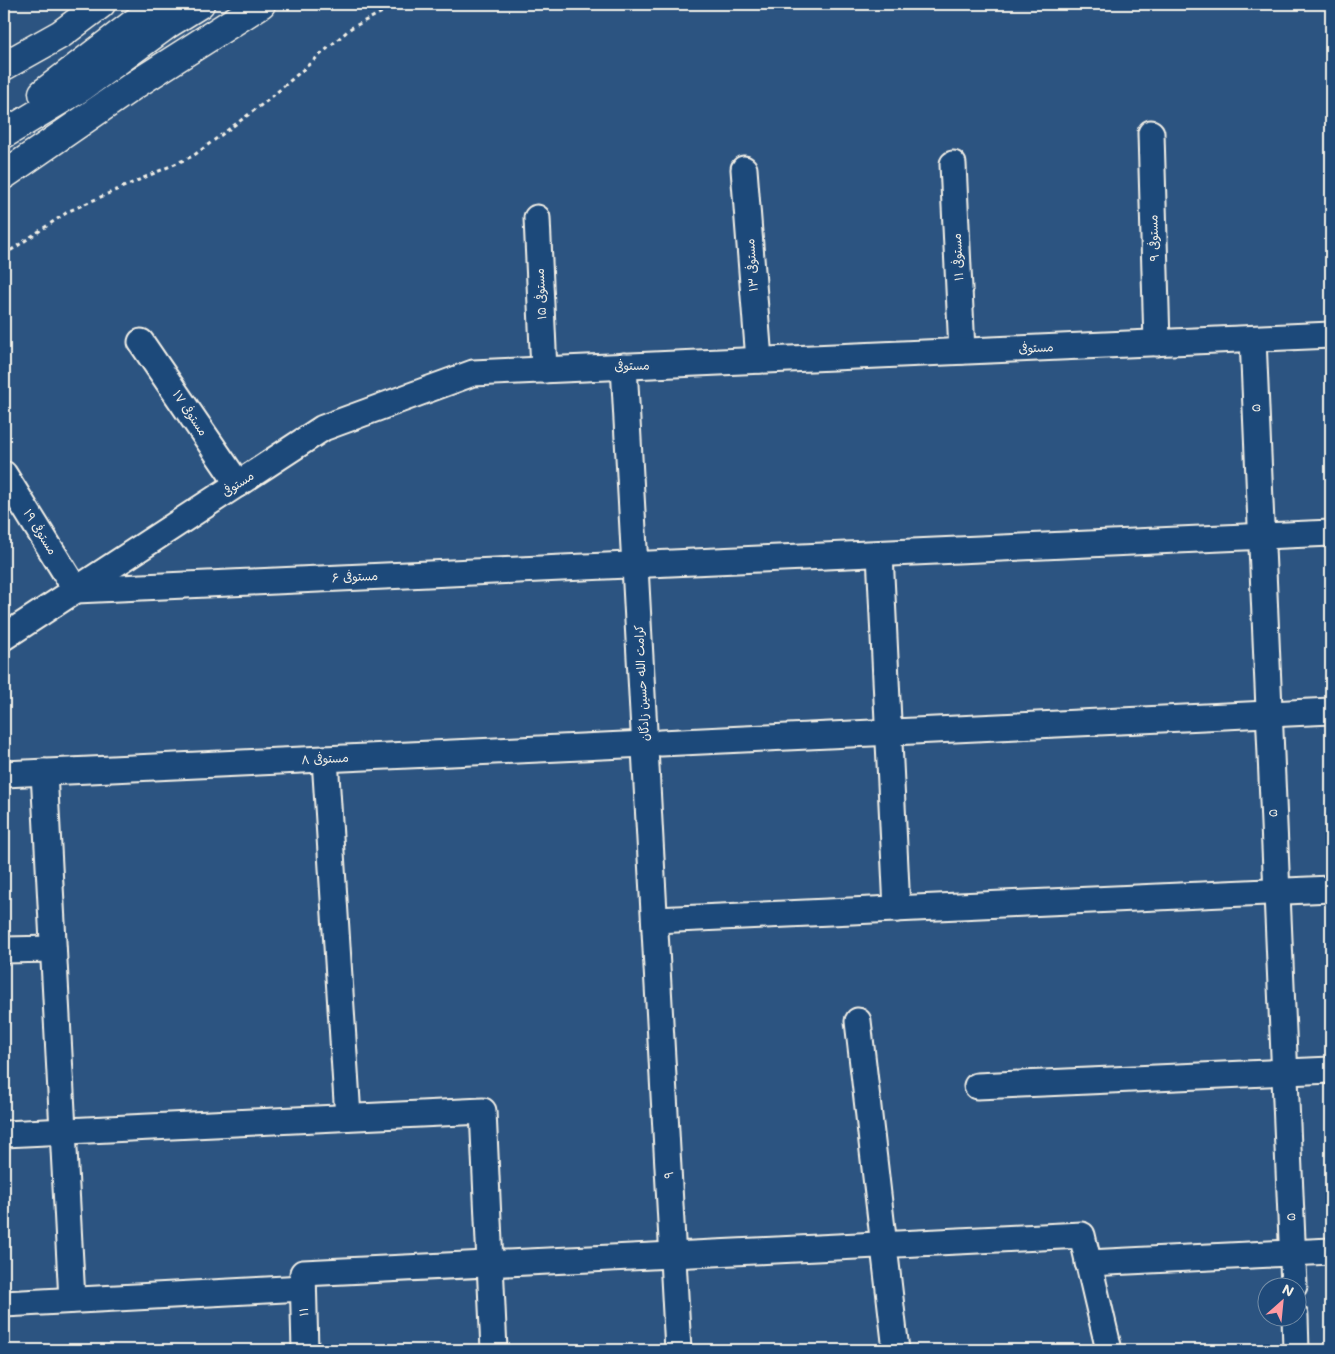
<svg xmlns="http://www.w3.org/2000/svg" width="1335" height="1354" font-family="Mali,'Playpen Sans Arabic',sans-serif">
  <style>
    .lines { fill: none; stroke-linecap: round; stroke-linejoin: round }
    .street-casing { stroke: #f4f1e8; stroke-width: 29 }
    .secondary-casing { stroke: #f4f1e8; stroke-width: 31 }
    .highway-casing { stroke: #f4f1e8; stroke-width: 31 }
    .path { stroke: #f4f1e8; stroke-width: 3; stroke-dasharray: 4 4; stroke-linecap: butt }
    .street { stroke: #1f4a7a; stroke-width: 25 }
    .secondary { stroke: #1f4a7a; stroke-width: 28 }
    .highway { stroke: #1f4a7a; stroke-width: 28 }
    .labels { text-anchor: middle; stroke-width: 5; stroke-linejoin: round; paint-order: stroke }
    .street-label { font-size: 12px; fill: #f4f1e8; stroke: #1f4a7a }
  </style>
  <rect width="100%" height="100%" fill="#2c5481"/>
  <filter id="ink" filterUnits="userSpaceOnUse"><feTurbulence type="fractalNoise" baseFrequency=".02" numOctaves="2"/><feDisplacementMap in="SourceGraphic" scale="10" xChannelSelector="R" yChannelSelector="G"/><feConvolveMatrix kernelMatrix="1 2 1 2 8 2 1 2 1" color-interpolation-filters="sRGB"/></filter>
  <g filter="url(#ink)">
    <g class="lines">
      <defs>
        <g id="street">
          <path d="M1151,133L1157,343"/>
          <path d="M953,164L962,351"/>
          <path d="M744,169L759,360"/>
          <path d="M537,218L544,370"/>
          <path d="M1253,339L1294,1286"/>
          <path d="M141,342L238,484"/>
          <path d="M624,366L678,1350"/>
          <path d="M4,474L76,590L1331,533"/>
          <path d="M880,554L897,909"/>
          <path d="M4,637L323,428L473,373L1331,335"/>
          <path d="M661,743L1331,711"/>
          <path d="M325,759L348,1117"/>
          <path d="M44,772L72,1300"/>
          <path d="M4,774L645,744"/>
          <path d="M655,920L1331,889"/>
          <path d="M4,950L53,949"/>
          <path d="M858,1021L896,1350"/>
          <path d="M977,1086L1331,1070"/>
          <path d="M4,1134L483,1111L494,1350"/>
          <path d="M1088,1263L1331,1251"/>
          <path d="M4,1304L303,1288"/>
          <path d="M1295,1316L1296,1350"/>
          <path d="M305,1350L303,1273L1082,1235L1109,1350"/>
        </g>
        <path id="secondary" d="M4,175L133,86L261,4"/>
        <g id="highway">
          <path d="M4,66L61,34L101,4"/>
          <path d="M43,93L159,4"/>
          <path d="M4,134L82,87L168,24L200,4"/>
        </g>
      </defs>
      <use href="#street" class="street-casing"/>
      <use href="#secondary" class="secondary-casing"/>
      <use href="#highway" class="highway-casing"/>
      <path class="path" d="M4,255L69,211L193,156L268,100L351,28L398,4"/>
      <use href="#street" class="street"/>
      <use href="#secondary" class="secondary"/>
      <use href="#highway" class="highway"/>
    </g>
  </g>
  <g class="labels">
    <g class="street-label">
      <text transform="translate(1154 238) rotate(-92)" y="4">مستوفی ۹</text>
      <text transform="translate(958 257) rotate(-93)" y="4">مستوفی ۱۱</text>
      <text transform="translate(752 265) rotate(-94)" y="4">مستوفی ۱۳</text>
      <text transform="translate(541 294) rotate(-93)" y="4">مستوفی ۱۵</text>
      <text transform="translate(1036 348) rotate(-3)" y="4">مستوفی</text>
      <text transform="translate(632 366) rotate(-2)" y="4">مستوفی</text>
      <text transform="translate(1256 408) rotate(-92)" y="4">۵</text>
      <text transform="translate(190 413) rotate(56)" y="4">مستوفی ۱۷</text>
      <text transform="translate(238 484) rotate(-33)" y="4">مستوفی</text>
      <text transform="translate(40 532) rotate(58)" y="4">مستوفی ۱۹</text>
      <text transform="translate(355 577) rotate(-3)" y="4">مستوفی ۶</text>
      <text transform="translate(642 683) rotate(-93)" y="4">کرامت الله حسین زادگان</text>
      <text transform="translate(325 759) rotate(-3)" y="4">مستوفی ۸</text>
      <text transform="translate(1273 813) rotate(-93)" y="4">۵</text>
      <text transform="translate(669 1175) rotate(-93)" y="4">۹</text>
      <text transform="translate(1291 1217) rotate(-92)" y="4">۵</text>
      <text transform="translate(304 1312) rotate(-92)" y="4">۱۱</text>
    </g>
  </g>
  <rect width="1335" height="1354" fill="none" stroke="#1f4a7a" stroke-width="20"/>
  <rect x="10" y="10" width="1315" height="1334" fill="none" stroke="#f4f1e8" stroke-width="2" filter="url(#ink)"/>
  <g transform="translate(1282 1302) rotate(27)"><circle r="24" fill="#1f4a7a" stroke="#748da6"/>
  <path d="M0-4L9 19L0 12L-9 19Z" fill="#ff9aa2"/>
  <text y="-8" font-size="14" font-weight="bold" text-anchor="middle" fill="#f4f1e8">N</text>
  </g>
</svg>
